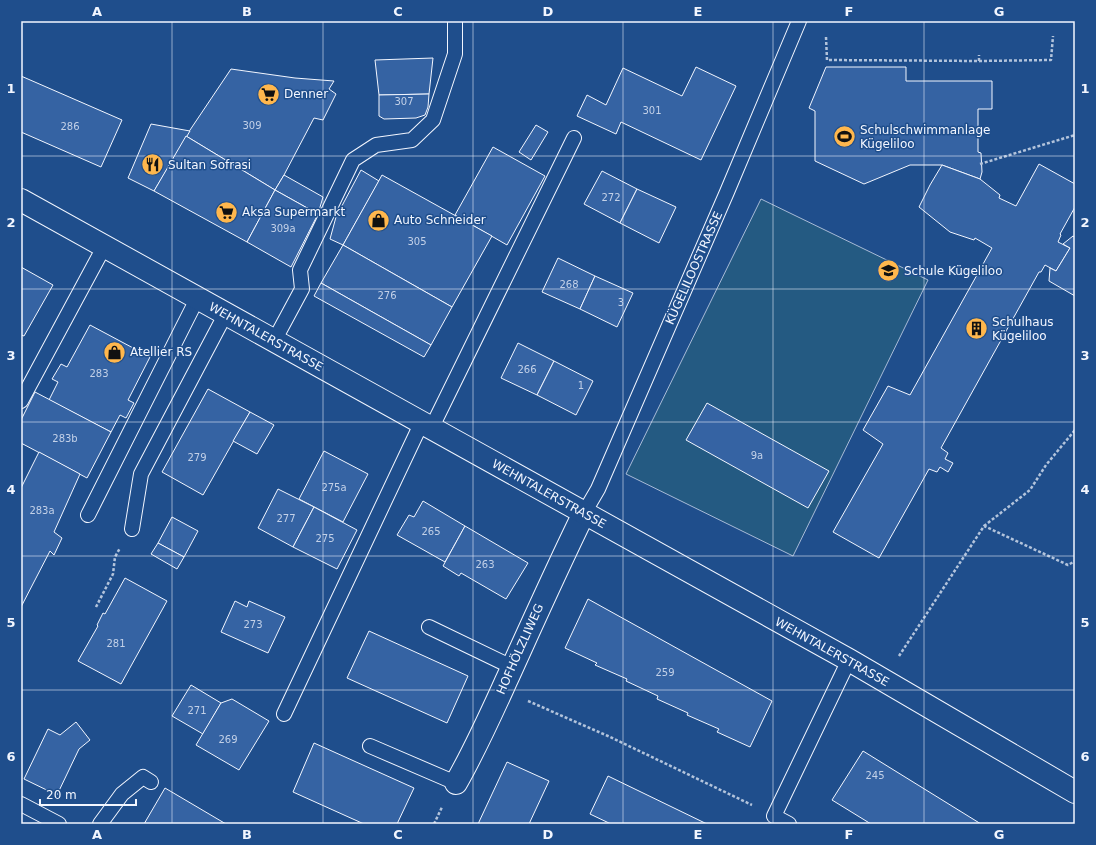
<svg xmlns="http://www.w3.org/2000/svg" width="1096" height="845" font-family="'DejaVu Sans',sans-serif">
  <style>
    .green { fill: #245a82; stroke: #a8bbd7 }
    .building { fill: #3563a3; stroke: #f2f6ff }
    .lines { fill: none; stroke-linecap: round; stroke-linejoin: round }
    .lane-casing { stroke: #f2f6ff; stroke-width: 16 }
    .street-casing { stroke: #f2f6ff; stroke-width: 24 }
    .primary-casing { stroke: #f2f6ff; stroke-width: 24 }
    .path { stroke: #b3c4dc; stroke-width: 2.5; stroke-dasharray: 3 2; stroke-linecap: butt }
    .lane { stroke: #1f4e8c; stroke-width: 14 }
    .street { stroke: #1f4e8c; stroke-width: 22 }
    .primary { stroke: #1f4e8c; stroke-width: 22 }
    .grid { fill: none; stroke: #f2f6ff; stroke-width: 1; stroke-opacity: 0.55 }
    .labels { text-anchor: middle; stroke-width: 3; stroke-linejoin: round; paint-order: stroke }
    .number-label { font-size: 10px; fill: #c3d1e8 }
    .poi-label { font-size: 12px; fill: #f2f6ff; stroke: #1f4e8c; text-anchor: start }
    .street-label { font-size: 12px; fill: #f2f6ff; stroke: #1f4e8c }
    .neatline { fill: none; stroke: #f2f6ff; stroke-width: 1.5 }
    .grid-label { font-size: 13px; text-anchor: middle; font-weight: bold; fill: #f2f6ff }
  </style>
  <rect width="100%" height="100%" fill="#1f4e8c"/>
  <path class="green" d="M761,199L928,280L793,556L626,474Z"/>
  <g class="building">
    <path d="M433,58L429,94L379,95L375,60Z"/>
    <path d="M696,67L736,86L701,160L621,122L616,134L577,116L587,95L606,105L623,68L682,96Z"/>
    <path d="M826,67H906V81H992V109H978V152L981,153L982,172L980,179L942,165H910L864,184L815,161V111L809,108Z"/>
    <path d="M231,69L295,78L334,81L329,89L336,94L323,120L314,118L284,175L275,190L186,136Z"/>
    <path d="M21,76L122,120L101,167L21,132Z"/>
    <path d="M429,94L428,107L425,115L416,118L384,119L379,116V95Z"/>
    <path d="M151,124L190,131L154,191L128,178Z"/>
    <path d="M536,125L548,132L531,160L519,152Z"/>
    <path d="M186,136L275,190L247,242L154,191Z"/>
    <path d="M493,147L545,176L507,245L455,215Z"/>
    <path d="M1039,164L1075,184V207L1060,234L1061,235L1058,242L1070,248L1056,271L1045,265L1041,272H1039L941,448L948,453L945,459L953,463L948,472L940,467L937,472L929,469L879,558L833,532L883,444L863,430L888,386L910,395L992,248L975,238L974,240L950,232L919,207L930,185L942,165L980,179L1000,195L999,198L1016,206Z"/>
    <path d="M361,170L379,181L343,245L330,239L336,217Z"/>
    <path d="M602,171L637,189L620,223L584,204Z"/>
    <path d="M284,175L323,197L318,214L275,190Z"/>
    <path d="M382,175L492,236L452,307L343,245Z"/>
    <path d="M637,189L676,207L659,243L620,223Z"/>
    <path d="M275,190L318,214L291,267L247,242Z"/>
    <path d="M1073,236L1075,237V296L1049,281L1050,268L1056,271L1070,248L1063,244Z"/>
    <path d="M343,245L452,307L431,345L321,283Z"/>
    <path d="M558,258L595,276L580,309L542,292Z"/>
    <path d="M21,267L53,285L24,336L21,335Z"/>
    <path d="M595,276L633,293L617,327L580,309Z"/>
    <path d="M321,283L431,345L424,357L314,296Z"/>
    <path d="M90,325L150,357L128,400L134,403L126,418L120,415L111,432L49,400L58,382L52,379L61,364L67,367Z"/>
    <path d="M518,343L554,361L537,395L501,378Z"/>
    <path d="M554,361L593,381L576,415L537,395Z"/>
    <path d="M208,389L250,412L203,495L162,472Z"/>
    <path d="M35,392L111,432L87,478L21,443V420Z"/>
    <path d="M707,403L829,471L808,508L686,440Z"/>
    <path d="M250,412L274,425L257,454L233,441Z"/>
    <path d="M324,451L368,474L343,522L299,499Z"/>
    <path d="M39,452L80,474L54,532L62,538L54,555L50,551L21,607V488Z"/>
    <path d="M278,489L314,507L293,547L258,528Z"/>
    <path d="M423,501L465,526L445,562L397,535L409,515L414,517Z"/>
    <path d="M314,507L357,530L337,569L293,547Z"/>
    <path d="M172,517L198,531L184,557L158,543Z"/>
    <path d="M465,526L528,563L506,599L461,573L459,576L443,566Z"/>
    <path d="M158,543L184,557L177,569L151,554Z"/>
    <path d="M125,578L167,601L121,684L78,661L98,626L97,625L103,613L105,614Z"/>
    <path d="M588,599L772,701L750,747L717,732L719,729L687,715L688,713L657,699L658,696L626,681L627,679L595,665L597,663L565,648Z"/>
    <path d="M235,601L247,607L249,601L285,617L268,653L221,632Z"/>
    <path d="M369,631L468,676L447,723L347,678Z"/>
    <path d="M191,685L221,703L203,734L172,716Z"/>
    <path d="M232,699L269,721L239,770L196,745L221,703Z"/>
    <path d="M76,722L90,740L79,749L57,795L24,779L48,729L60,735Z"/>
    <path d="M314,743L414,788L397,824H364L293,792Z"/>
    <path d="M863,751L981,824H871L832,800Z"/>
    <path d="M507,762L549,781L529,824H478Z"/>
    <path d="M608,776L707,824H611L590,814Z"/>
    <path d="M165,788L226,824H144Z"/>
  </g>
  <g class="lines">
    <defs>
      <g id="lane">
        <path d="M274,341L302,289L300,270L353,160L376,145L412,140L433,120L455,54V21"/>
        <path d="M21,401L104,247"/>
        <path d="M431,429L574,138"/>
        <path d="M584,513L598,489L727,192L799,21"/>
        <path d="M88,515L197,299"/>
        <path d="M132,529L141,474L225,315"/>
        <path d="M429,627L512,667"/>
        <path d="M284,714L421,424"/>
        <path d="M370,746L456,783"/>
        <path d="M21,804L59,824"/>
        <path d="M100,824L122,794L143,777L151,782"/>
        <path d="M789,824L774,816L849,660"/>
      </g>
      <path id="street" d="M456,783C475,750 491,714 507,679C532,624 557,568 584,513"/>
      <path id="primary" d="M21,200L849,660L1075,792"/>
    </defs>
    <use href="#lane" class="lane-casing"/>
    <use href="#street" class="street-casing"/>
    <use href="#primary" class="primary-casing"/>
    <g class="path">
      <path d="M826,37L827,60L979,61V55"/>
      <path d="M979,61L1051,60L1053,36"/>
      <path d="M980,164L1075,135"/>
      <path d="M984,526L1030,490L1046,465L1075,430"/>
      <path d="M96,607L113,574L115,557L120,548"/>
      <path d="M899,656L984,526L1068,565L1075,561"/>
      <path d="M528,701L608,736L752,805"/>
      <path d="M434,824L442,807"/>
    </g>
    <use href="#lane" class="lane"/>
    <use href="#street" class="street"/>
    <use href="#primary" class="primary"/>
  </g>
  <path class="grid" d="M172,21V824M323,21V824M473,21V824M623,21V824M773,21V824M924,21V824M21,156H1075M21,289H1075M21,422H1075M21,556H1075M21,690H1075"/>
  <defs>
    <symbol id="supermarket-disc" viewBox="-11 -11 22 22"><circle r="9.5" fill="#ffb74d" stroke="#1f4e8c"/><path d="M-6-5.5h2.5l.6 2H6L4.5 2H-2.5L-4.4-4H-6ZM-1.5 3.2a1.3 1.3 0 1 0 .1 0ZM3 3.2a1.3 1.3 0 1 0 .1 0Z" fill="#111"/></symbol>
    <symbol id="stadium-disc" viewBox="-11 -11 22 22"><circle r="9.5" fill="#ffb74d" stroke="#1f4e8c"/><path d="M0-5a6.5 5 0 1 0 0 10a6.5 5 0 1 0 0-10ZM-3.5-1.8h7v3.6h-7Z" fill="#111"/></symbol>
    <symbol id="restaurant-disc" viewBox="-11 -11 22 22"><circle r="9.5" fill="#ffb74d" stroke="#1f4e8c"/><path d="M-5-6h1v4h1v-4h1v4h1v-4h1v5L-1.5 .5V6h-2V.5L-5-1ZM5-6V6H3V1.5H1.5Q1.5-4 5-6Z" fill="#111"/></symbol>
    <symbol id="shop-disc" viewBox="-11 -11 22 22"><circle r="9.5" fill="#ffb74d" stroke="#1f4e8c"/><path d="M-5-2.5h2.3a2.7 3.5 0 0 1 5.4 0H5L5.5 6h-11ZM-1.5-2.5h3a1.5 2.3 0 0 0-3 0Z" fill="#111"/></symbol>
    <symbol id="school-disc" viewBox="-11 -11 22 22"><circle r="9.5" fill="#ffb74d" stroke="#1f4e8c"/><path d="M0-5L7-2L0 1L-7-2ZM-4 1L0 2.5L4 1V4Q0 6-4 4Z" fill="#111"/></symbol>
    <symbol id="building-disc" viewBox="-11 -11 22 22"><circle r="9.5" fill="#ffb74d" stroke="#1f4e8c"/><path d="M-4-6H4V6H1V3H-1V6H-4ZM-2.5-4.3h1.7v1.8h-1.7ZM.8-4.3h1.7v1.8H.8ZM-2.5-1h1.7V.8h-1.7ZM.8-1h1.7V.8H.8Z" fill="#111"/></symbol>
  </defs>
  <g fill-rule="evenodd">
    <use href="#supermarket-disc" x="256" y="82" width="25" height="25"/>
    <use href="#stadium-disc" x="832" y="124" width="25" height="25"/>
    <use href="#restaurant-disc" x="140" y="152" width="25" height="25"/>
    <use href="#supermarket-disc" x="214" y="200" width="25" height="25"/>
    <use href="#shop-disc" x="366" y="208" width="25" height="25"/>
    <use href="#school-disc" x="876" y="258" width="25" height="25"/>
    <use href="#building-disc" x="964" y="316" width="25" height="25"/>
    <use href="#shop-disc" x="102" y="340" width="25" height="25"/>
  </g>
  <g class="labels">
    <g class="number-label">
      <text x="404" y="105">307</text>
      <text x="652" y="114">301</text>
      <text x="252" y="129">309</text>
      <text x="70" y="130">286</text>
      <text x="611" y="201">272</text>
      <text x="283" y="232">309a</text>
      <text x="417" y="245">305</text>
      <text x="569" y="288">268</text>
      <text x="387" y="299">276</text>
      <text x="621" y="306">3</text>
      <text x="527" y="373">266</text>
      <text x="99" y="377">283</text>
      <text x="581" y="389">1</text>
      <text x="65" y="442">283b</text>
      <text x="757" y="459">9a</text>
      <text x="197" y="461">279</text>
      <text x="334" y="491">275a</text>
      <text x="42" y="514">283a</text>
      <text x="286" y="522">277</text>
      <text x="431" y="535">265</text>
      <text x="325" y="542">275</text>
      <text x="485" y="568">263</text>
      <text x="253" y="628">273</text>
      <text x="116" y="647">281</text>
      <text x="665" y="676">259</text>
      <text x="197" y="714">271</text>
      <text x="228" y="743">269</text>
      <text x="875" y="779">245</text>
    </g>
    <g class="poi-label">
      <text x="284" y="98">Denner</text>
      <text x="860" y="134">Schulschwimmanlage<tspan x="860" dy="14">Kügeliloo</tspan></text>
      <text x="168" y="169">Sultan Sofrasi</text>
      <text x="242" y="216">Aksa Supermarkt</text>
      <text x="394" y="224">Auto Schneider</text>
      <text x="904" y="275">Schule Kügeliloo</text>
      <text x="992" y="326">Schulhaus<tspan x="992" dy="14">Kügeliloo</tspan></text>
      <text x="130" y="356">Atellier RS</text>
    </g>
    <g class="street-label">
      <text transform="translate(694 268) rotate(-66)" y="4">KÜGELILOOSTRASSE</text>
      <text transform="translate(266 337) rotate(29)" y="4">WEHNTALERSTRASSE</text>
      <text transform="translate(549 494) rotate(29)" y="4">WEHNTALERSTRASSE</text>
      <text transform="translate(520 649) rotate(-66)" y="4">HOFHÖLZLIWEG</text>
      <text transform="translate(832 652) rotate(29)" y="4">WEHNTALERSTRASSE</text>
    </g>
  </g>
  <rect width="1096" height="845" fill="none" stroke="#1f4e8c" stroke-width="44"/>
  <path d="M40 799v6h96v-6" fill="none" stroke="#f2f6ff" stroke-width="2"/>
  <text x="46" y="799" font-size="12" fill="#f2f6ff" stroke="#1f4e8c" stroke-width="3" paint-order="stroke">20 m</text>
  <rect x="22" y="22" width="1052" height="801" class="neatline"/>
  <g class="grid-label">
    <text x="97" y="16">A</text>
    <text x="247" y="16">B</text>
    <text x="398" y="16">C</text>
    <text x="548" y="16">D</text>
    <text x="698" y="16">E</text>
    <text x="849" y="16">F</text>
    <text x="999" y="16">G</text>
    <text x="11" y="93">1</text>
    <text x="1085" y="93">1</text>
    <text x="11" y="227">2</text>
    <text x="1085" y="227">2</text>
    <text x="11" y="360">3</text>
    <text x="1085" y="360">3</text>
    <text x="11" y="494">4</text>
    <text x="1085" y="494">4</text>
    <text x="11" y="627">5</text>
    <text x="1085" y="627">5</text>
    <text x="11" y="761">6</text>
    <text x="1085" y="761">6</text>
    <text x="97" y="839">A</text>
    <text x="247" y="839">B</text>
    <text x="398" y="839">C</text>
    <text x="548" y="839">D</text>
    <text x="698" y="839">E</text>
    <text x="849" y="839">F</text>
    <text x="999" y="839">G</text>
  </g>
</svg>
